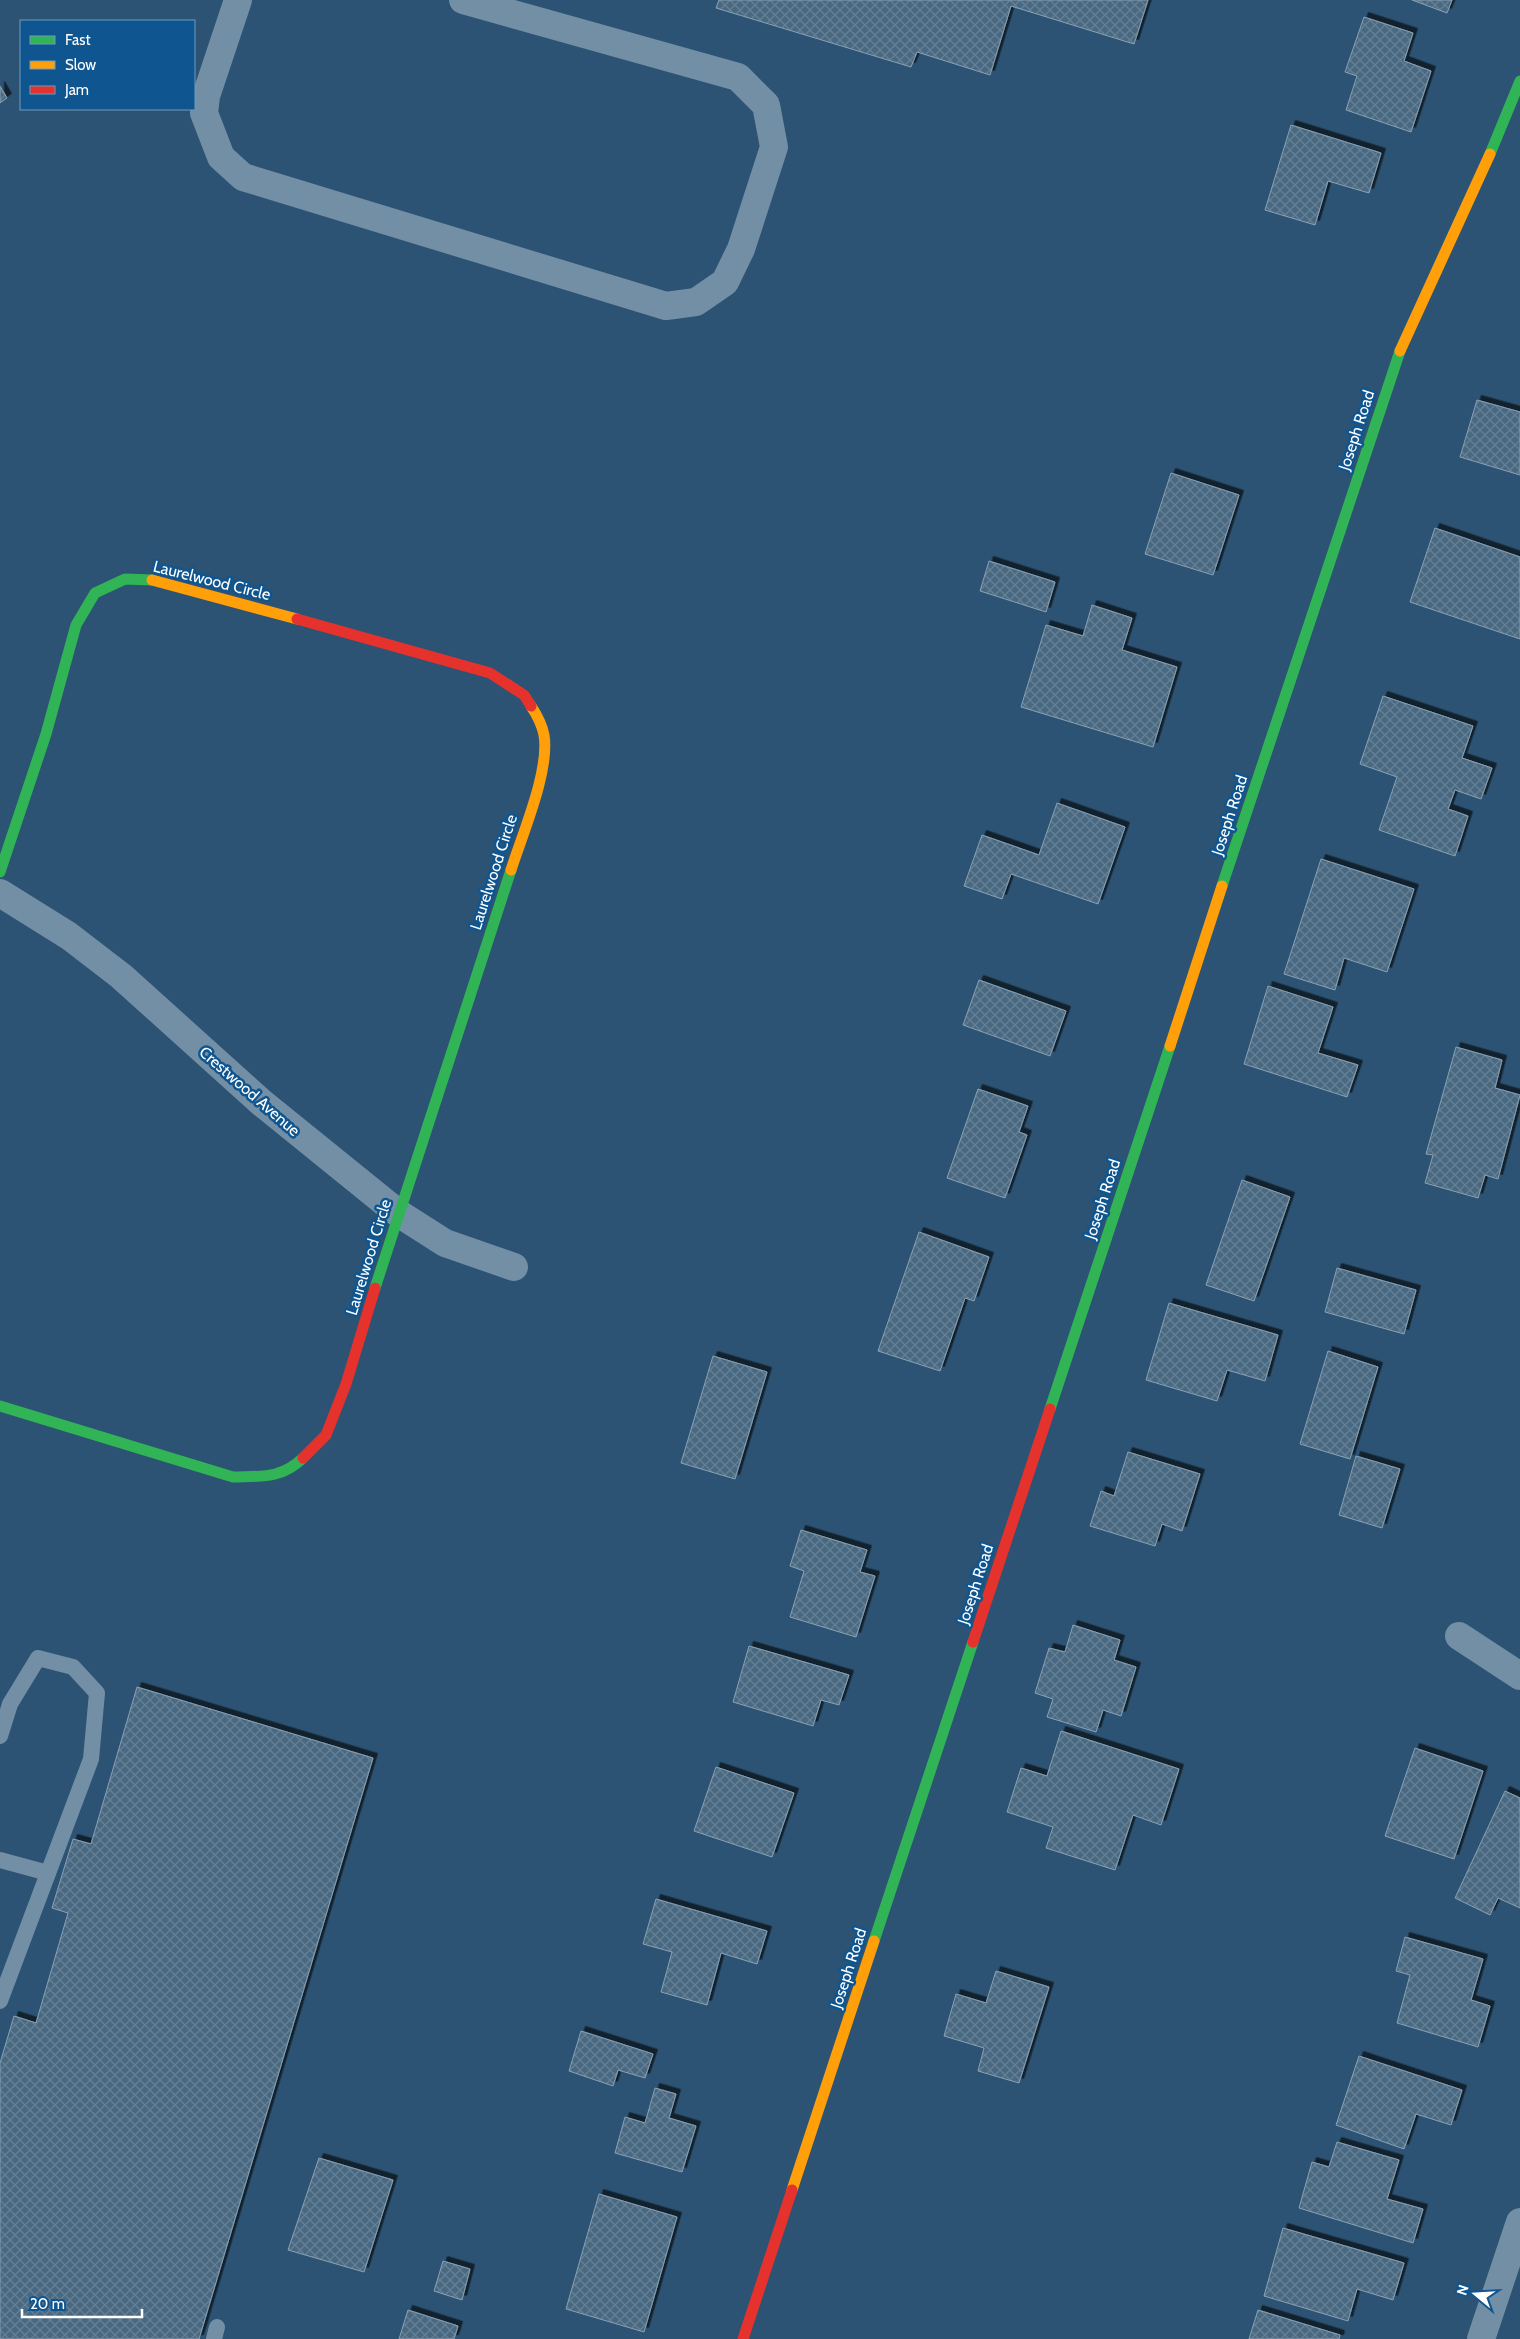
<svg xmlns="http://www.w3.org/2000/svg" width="1520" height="2339" font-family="Cabin,sans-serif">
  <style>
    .building { fill: url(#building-cross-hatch); stroke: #89a1b4; filter: url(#shadow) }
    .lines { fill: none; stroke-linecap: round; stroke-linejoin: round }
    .lane { stroke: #738fa6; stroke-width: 16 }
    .street { stroke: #738fa6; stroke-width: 28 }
    .fast { stroke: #30b455; stroke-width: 11 }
    .slow { stroke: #ff9f0a; stroke-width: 11 }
    .jam { stroke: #e5322d; stroke-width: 11 }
    .labels { text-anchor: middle; stroke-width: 5; stroke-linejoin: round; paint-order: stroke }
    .street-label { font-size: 16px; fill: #fff; stroke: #0f5690 }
  </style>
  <defs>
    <pattern id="building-cross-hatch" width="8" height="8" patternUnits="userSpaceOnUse" patternTransform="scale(1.25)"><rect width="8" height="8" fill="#4a6982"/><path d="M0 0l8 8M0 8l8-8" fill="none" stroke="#658095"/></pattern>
    <filter id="shadow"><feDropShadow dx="4.5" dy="-4.5" stdDeviation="0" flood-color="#0009"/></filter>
  </defs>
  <rect width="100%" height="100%" fill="#2c5373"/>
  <g class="building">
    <path d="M719,0H1148L1134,44L1011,6L990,75L917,52L911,67L716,8Z"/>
    <path d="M1412,0H1452L1447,13Z"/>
    <path d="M1364,17L1413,33L1404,61L1431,71L1411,132L1346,110L1357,76L1345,72Z"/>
    <path d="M0,86L7,98L0,103Z"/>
    <path d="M1291,125L1381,153L1369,193L1328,181L1315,225L1265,210Z"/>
    <path d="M1477,400L1520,412V475L1460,457Z"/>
    <path d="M1171,473L1239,495L1213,575L1145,554Z"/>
    <path d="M1435,528L1520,557V639L1410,602Z"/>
    <path d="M989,561L1055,582L1046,612L980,591Z"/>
    <path d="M1092,605L1132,618L1122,650L1177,667L1153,747L1021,707L1046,625L1083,636Z"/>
    <path d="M1383,696L1473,726L1462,758L1492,768L1481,799L1455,790L1448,809L1468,816L1455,856L1379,830L1397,777L1360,764Z"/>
    <path d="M1057,803L1125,827L1098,904L1011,874L1002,899L964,886L982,835L1039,855Z"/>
    <path d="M1321,859L1414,889L1387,972L1344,958L1335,990L1284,974Z"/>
    <path d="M979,980L1066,1011L1050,1056L963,1025Z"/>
    <path d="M1268,986L1333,1007L1318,1053L1358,1065L1347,1097L1244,1064Z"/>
    <path d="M1456,1047L1502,1060L1495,1088L1520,1095L1498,1179L1485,1175L1478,1198L1425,1183L1433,1155L1426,1154Z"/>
    <path d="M978,1089L1028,1106L1019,1132L1027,1135L1005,1198L947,1178Z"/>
    <path d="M1242,1180L1290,1197L1254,1301L1206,1285Z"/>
    <path d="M919,1232L989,1257L974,1301L965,1298L940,1371L878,1351Z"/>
    <path d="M1337,1268L1416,1290L1404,1334L1325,1312Z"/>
    <path d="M1169,1303L1278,1335L1265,1381L1227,1370L1217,1401L1146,1380Z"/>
    <path d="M1328,1351L1378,1367L1350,1459L1300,1444Z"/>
    <path d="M713,1356L767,1372L735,1479L681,1463Z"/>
    <path d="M1128,1452L1200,1474L1182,1531L1162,1524L1155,1546L1090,1526L1101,1491L1114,1496Z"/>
    <path d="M1356,1456L1400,1469L1382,1528L1339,1515Z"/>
    <path d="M801,1530L867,1550L860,1572L875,1576L856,1637L790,1617L804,1571L790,1566Z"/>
    <path d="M1073,1625L1120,1640L1114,1660L1136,1667L1121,1716L1103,1710L1096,1732L1047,1717L1053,1699L1035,1693L1049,1648L1065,1652Z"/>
    <path d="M749,1646L849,1675L839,1705L821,1700L813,1726L733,1702Z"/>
    <path d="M137,1687L373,1758L199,2339H0V2063L14,2016L36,2023L68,1913L52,1908L73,1839L91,1844Z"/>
    <path d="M1061,1731L1179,1769L1161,1825L1133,1815L1115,1870L1046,1848L1053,1827L1007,1812L1021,1768L1047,1776Z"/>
    <path d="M1415,1748L1483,1771L1454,1859L1385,1836Z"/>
    <path d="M716,1767L794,1793L772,1857L694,1831Z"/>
    <path d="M1505,1791L1520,1798V1908L1498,1898L1490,1915L1455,1898Z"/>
    <path d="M656,1899L767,1931L757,1964L721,1953L707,2005L661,1992L672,1952L643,1944Z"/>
    <path d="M1405,1937L1483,1959L1471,2000L1490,2006L1478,2047L1397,2023L1410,1975L1396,1971Z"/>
    <path d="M996,1971L1049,1987L1019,2083L978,2071L984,2048L944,2036L956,1994L986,2003Z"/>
    <path d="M581,2031L653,2054L645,2078L618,2070L613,2086L569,2071Z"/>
    <path d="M1359,2056L1462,2090L1451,2125L1416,2114L1404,2149L1336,2125Z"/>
    <path d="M655,2088L676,2094L669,2118L696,2126L682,2172L615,2153L625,2117L645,2123Z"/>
    <path d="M1337,2142L1399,2160L1387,2199L1423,2209L1413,2243L1299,2208L1312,2162L1329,2167Z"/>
    <path d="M319,2158L393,2180L364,2272L288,2250Z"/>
    <path d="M599,2194L677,2217L644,2332L566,2309Z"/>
    <path d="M1283,2228L1404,2263L1393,2300L1357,2289L1348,2321L1264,2296Z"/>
    <path d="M443,2261L470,2269L462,2300L434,2291Z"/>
    <path d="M408,2310L458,2326L454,2339H399Z"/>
    <path d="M1258,2310L1340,2335L1339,2339H1249Z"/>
  </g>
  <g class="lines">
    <g class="lane">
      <path d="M0,1736L10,1704L38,1658L73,1667L97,1693L91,1759L0,2001"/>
      <path d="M0,1860L48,1873"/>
      <path d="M214,2339L217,2327"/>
    </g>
    <g class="street">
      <path d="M238,0L206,96L204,113L221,157L243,177L666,306L696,302L725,282L741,249L774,147L766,105L738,77L463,0"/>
      <path d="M0,893L69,936L121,976L262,1103L398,1213L445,1243L514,1267"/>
      <path d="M1459,1636L1520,1676"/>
      <path d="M1481,2339L1520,2222"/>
    </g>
    <g class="fast">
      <path d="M1490,154L1520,81"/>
      <path d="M0,872L46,734L76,625L95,593L125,579L152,580"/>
      <path d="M1222,886L1400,351"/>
      <path d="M375,1288L511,870"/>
      <path d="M0,1406L233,1477C262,1476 281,1479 303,1458"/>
      <path d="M1050,1409L1170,1046"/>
      <path d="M874,1941L973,1642"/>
    </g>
    <g class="slow">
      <path d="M1400,351L1490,154"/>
      <path d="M152,580L297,619"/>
      <path d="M511,870C522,835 550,771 544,735C542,725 537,715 531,706"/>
      <path d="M1170,1046L1222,886"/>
      <path d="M792,2190L874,1941"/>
    </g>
    <g class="jam">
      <path d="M297,619L490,673L524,695L531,706"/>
      <path d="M303,1458L326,1435L346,1384L375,1288"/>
      <path d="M973,1642L1050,1409"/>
      <path d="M743,2339L792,2190"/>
    </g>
  </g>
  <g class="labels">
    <g class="street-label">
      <text transform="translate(1356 430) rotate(-72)" y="6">Joseph Road</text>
      <text transform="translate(212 580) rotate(14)" y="6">Laurelwood Circle</text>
      <text transform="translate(1229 815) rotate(-72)" y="6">Joseph Road</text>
      <text transform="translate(493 872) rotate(-72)" y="6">Laurelwood Circle</text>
      <text transform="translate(250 1091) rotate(41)" y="6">Crestwood Avenue</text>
      <text transform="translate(1102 1199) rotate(-72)" y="6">Joseph Road</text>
      <text transform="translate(368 1257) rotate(-73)" y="6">Laurelwood Circle</text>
      <text transform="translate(975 1584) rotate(-72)" y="6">Joseph Road</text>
      <text transform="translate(848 1968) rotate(-72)" y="6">Joseph Road</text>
    </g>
  </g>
  <rect x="20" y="20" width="175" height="90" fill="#0f5690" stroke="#6f9abc"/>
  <rect x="30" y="36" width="25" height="8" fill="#30b455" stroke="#6f9abc"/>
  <text x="65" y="45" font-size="15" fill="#ffffff">Fast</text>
  <rect x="30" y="61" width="25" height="8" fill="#ff9f0a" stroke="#6f9abc"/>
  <text x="65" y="70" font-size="15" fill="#ffffff">Slow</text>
  <rect x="30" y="86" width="25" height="8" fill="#e5322d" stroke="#6f9abc"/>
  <text x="65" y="95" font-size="15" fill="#ffffff">Jam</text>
  <g transform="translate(1475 2294) rotate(288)" stroke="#0f5690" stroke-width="4" paint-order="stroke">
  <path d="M0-4L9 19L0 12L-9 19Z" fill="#ffffff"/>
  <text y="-8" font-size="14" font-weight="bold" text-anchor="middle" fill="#ffffff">N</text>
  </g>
  <path d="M22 2309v8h120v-8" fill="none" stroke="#ffffff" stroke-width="2.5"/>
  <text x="30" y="2309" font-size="15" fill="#ffffff" stroke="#0f5690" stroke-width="4" paint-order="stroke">20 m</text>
</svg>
